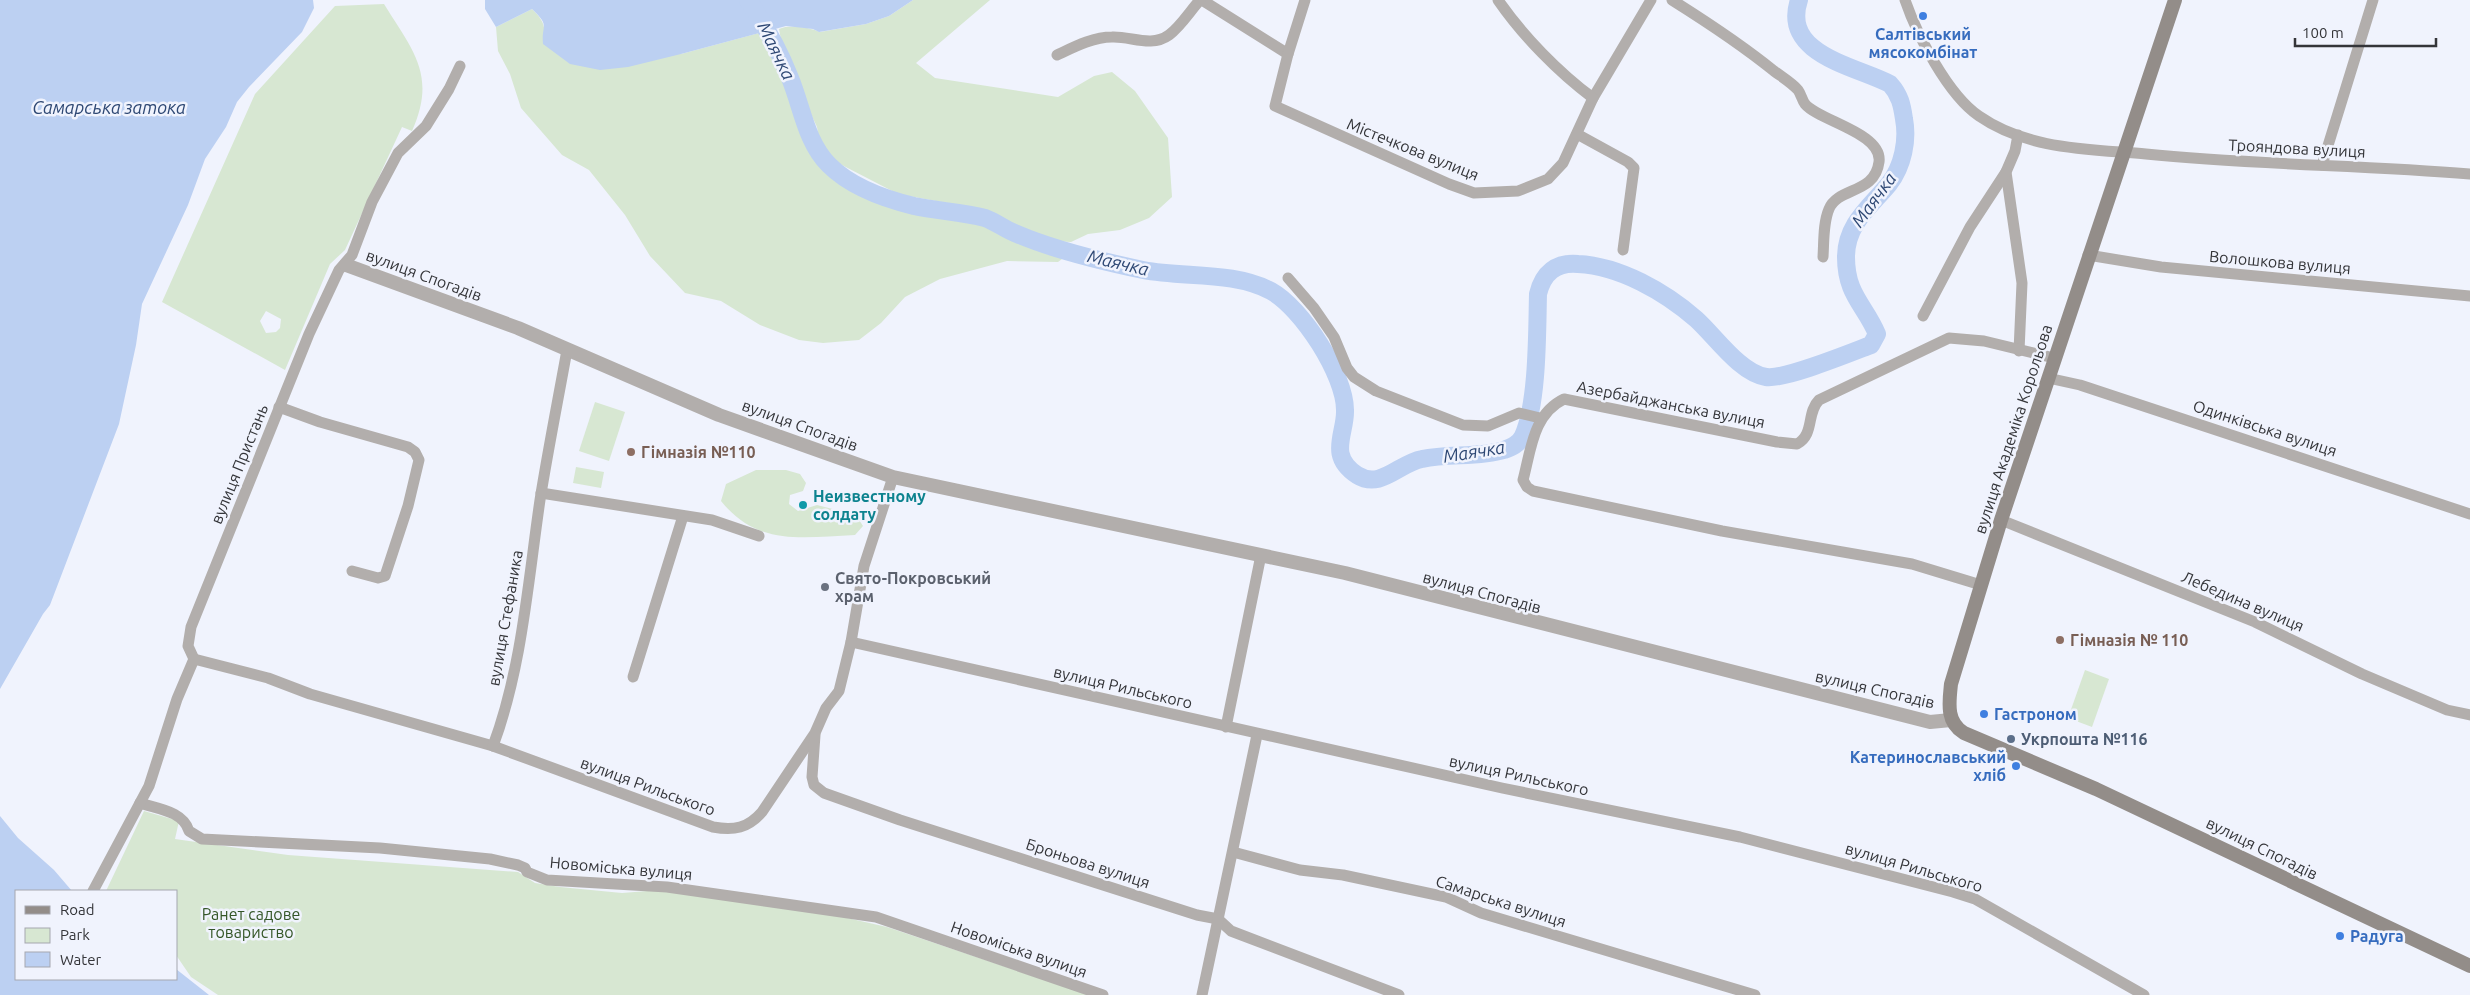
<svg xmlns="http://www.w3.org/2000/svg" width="2470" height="995" font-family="Ubuntu,sans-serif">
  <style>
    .green { fill: #d7e7d2; fill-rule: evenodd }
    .water { fill: #bcd0f2 }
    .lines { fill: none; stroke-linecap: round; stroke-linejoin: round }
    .river { stroke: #bcd0f2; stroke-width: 18 }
    .minor { stroke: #b2aeac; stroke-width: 11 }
    .tertiary { stroke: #b2aeac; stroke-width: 14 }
    .secondary { stroke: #938d89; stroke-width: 14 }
    .shop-dot { fill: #3f7fe0; stroke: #f0f3fd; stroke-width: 2 }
    .education-dot { fill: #8d6e63; stroke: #f0f3fd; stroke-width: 2 }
    .culture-dot { fill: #0f9aa8; stroke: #f0f3fd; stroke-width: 2 }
    .worship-dot { fill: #6b7280; stroke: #f0f3fd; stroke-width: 2 }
    .service-dot { fill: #5c6f8a; stroke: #f0f3fd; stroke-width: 2 }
    .labels { text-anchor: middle; stroke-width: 5; stroke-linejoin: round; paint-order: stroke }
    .shop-label { font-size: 16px; font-weight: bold; fill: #366cbe; stroke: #f0f3fd; text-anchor: start }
    .street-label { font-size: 16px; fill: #343539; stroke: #f0f3fd }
    .education-label { font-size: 16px; font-weight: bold; fill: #785e54; stroke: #f0f3fd; text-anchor: start }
    .culture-label { font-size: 16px; font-weight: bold; fill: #0d838f; stroke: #f0f3fd; text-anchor: start }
    .worship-label { font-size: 16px; font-weight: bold; fill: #5b616d; stroke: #f0f3fd; text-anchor: start }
    .service-label { font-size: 16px; font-weight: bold; fill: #4e5e75; stroke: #f0f3fd; text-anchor: start }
    .park-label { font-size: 16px; fill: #345628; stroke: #f0f3fd }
    .water-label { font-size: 18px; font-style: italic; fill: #2e4874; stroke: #f0f3fd }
  </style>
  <rect width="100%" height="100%" fill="#f0f3fd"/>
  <g class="green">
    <path d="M913,0H990L916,63L935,78L1058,97L1094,76L1112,72L1135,91L1168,138L1172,197L1149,218L1120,230L1088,234L1071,242L1053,241L1013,227L990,211L898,194L838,163L820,145L817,127L784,56L779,29C789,24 809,27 820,32L866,24L889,16Z"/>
    <path d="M384,4C413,51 437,75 412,131L402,127L345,250L330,264L285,370L162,302L255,94L335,6ZM266,311L281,319L280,328L276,332L266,333L260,321Z"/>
    <path d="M532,9C541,18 547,25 543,38L681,54L759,33C774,52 784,74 792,97C800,120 805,147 821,166C834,183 885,208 907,211C925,214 946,212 963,218C999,228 1030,247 1066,256L1058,262L1007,261L940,279L905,297L881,323L859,340L823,343L799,340L760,325L721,301L685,293L650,256L625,215L589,170L562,155L521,108L510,74L498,51L496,27Z"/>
    <path d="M595,402L625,412L609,461L579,451Z"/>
    <path d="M576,467L604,472L601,488L573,483Z"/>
    <path d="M756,470H786L800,474L806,483L803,491L790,495L789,504L798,511L817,505L856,515L863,526L855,535C803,537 758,547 721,501L726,484Z"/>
    <path d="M2085,670L2109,679L2092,727L2068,718Z"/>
    <path d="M144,811L179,821L175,839L288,855L518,872L535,883L560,887L622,893L660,890L834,915L887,927L1089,995H218L191,977L176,955V891H106Z"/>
  </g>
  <g class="water">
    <path d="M0,0H313L314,8L302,32L249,87L237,102L226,127L205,159L188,205L142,304L136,345L119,424L50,605L43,614L0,689Z"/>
    <path d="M485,0H913L889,16L866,24L819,32L813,29L786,26L681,54L628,67L600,70L570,64L543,44C541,24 551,27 532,9L496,27L485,9Z"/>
    <path d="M0,816L18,838L54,870L72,891H16V979H176V969L209,995H0Z"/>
  </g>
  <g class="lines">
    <path class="river" d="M748,0C765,25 779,50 790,78C802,107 806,142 829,165C850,186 885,199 914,206C937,211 962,212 985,218C996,222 1006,230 1017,234C1052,249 1105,262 1143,270C1185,278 1233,271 1271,291C1302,308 1345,375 1345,410C1346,434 1327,455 1357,475C1381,490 1399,463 1422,459C1449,453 1478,458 1504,450C1512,447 1519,444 1523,436C1538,403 1537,331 1538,294C1543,273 1556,262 1578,264C1620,266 1665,292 1696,319C1715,336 1740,373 1766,377C1784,380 1850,353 1871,345L1877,334C1865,305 1846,295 1846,257C1846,224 1870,207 1889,184C1903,166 1908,140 1904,119C1902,105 1900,95 1890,84C1856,66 1781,55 1799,0"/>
    <g class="minor">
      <path d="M1202,0L1288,54"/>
      <path d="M1305,0L1288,54L1275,106L1449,184L1474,193L1518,191L1548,179L1563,163L1593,98L1651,0"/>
      <path d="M1498,0C1523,36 1558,72 1593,98"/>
      <path d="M1672,0C1707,22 1742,45 1774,71C1782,77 1792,83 1798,90C1801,94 1802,100 1805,104C1819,121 1883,133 1879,162C1875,194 1838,187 1829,209C1823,223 1824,242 1823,257"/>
      <path d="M1905,0C1917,35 1948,95 1979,116C2028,150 2089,149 2146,154C2254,165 2362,165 2470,174"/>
      <path d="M1057,55C1074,47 1093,37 1112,37C1131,36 1151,48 1169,35C1181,26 1190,11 1200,0"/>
      <path d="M1577,134L1628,162L1634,168L1623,250"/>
      <path d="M2018,135L2015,151L2006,172L2022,283L2019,351"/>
      <path d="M2322,165L2373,0"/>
      <path d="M2088,255L2161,267L2470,296"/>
      <path d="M1288,278L1314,308L1334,337L1347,368L1354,377L1376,391L1463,425L1488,426L1519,413L1540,418"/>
      <path d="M1923,316L1970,227L2006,172"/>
      <path d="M2048,378L2080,385L2470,514"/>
      <path d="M279,407L320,422L408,447L415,452L419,460L408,506L385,576L378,578L352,571"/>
      <path d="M541,493L712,520L759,536"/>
      <path d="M2001,520L2255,622L2362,674L2447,710L2470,715"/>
      <path d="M1981,585L1912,564L1722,531L1533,491L1527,487L1523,480C1531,450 1533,414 1564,399L1777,442L1797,444C1815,434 1806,413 1819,400L1949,338L1984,341L2054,358"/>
      <path d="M851,642L1502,788L1740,837L1953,892L1975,899L2144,995"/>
      <path d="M194,659L268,678L310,694L493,746L713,827C734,831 748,828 762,812L815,733L826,708L839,691L851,642L864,566L893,477"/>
      <path d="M633,677L683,516"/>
      <path d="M1226,727L1261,555"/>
      <path d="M815,735L812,777L814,785L824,793L900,820L1197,915L1218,919L1231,931L1399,995"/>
      <path d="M493,746C522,668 528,582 540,500C548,450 558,400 567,350"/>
      <path d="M140,803C158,809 183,811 189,831L202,839L380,848L490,859L518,865L525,868L527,872L547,880L667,887L876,917L1103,995"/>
      <path d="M1233,852L1300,870L1343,875L1446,897L1481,913L1755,995"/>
      <path d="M93,891L149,786L177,699L194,659L188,646L191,627L309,334L339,270L352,255L372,202L398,153L426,126L449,89L460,66"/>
      <path d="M1202,995L1257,735"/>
    </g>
    <path class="tertiary" d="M346,265L518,328L719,415L893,477L1345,573L1930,722L1951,720"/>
    <path class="secondary" d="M2175,0L2001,520L1951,684C1949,703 1946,722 1964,733L2096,789L2470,966"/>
  </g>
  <g class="shop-dot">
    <circle cx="1923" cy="16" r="5"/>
    <circle cx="1984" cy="714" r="5"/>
    <circle cx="2016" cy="766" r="5"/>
    <circle cx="2340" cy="936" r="5"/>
  </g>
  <g class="education-dot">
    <circle cx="631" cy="452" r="5"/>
    <circle cx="2060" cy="640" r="5"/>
  </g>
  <circle class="culture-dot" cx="803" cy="505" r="5"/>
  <circle class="worship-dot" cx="825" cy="587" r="5"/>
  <circle class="service-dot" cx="2011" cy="739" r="5"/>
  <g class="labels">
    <g class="shop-label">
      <text x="1923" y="40" text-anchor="middle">Салтівський<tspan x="1923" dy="18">мясокомбінат</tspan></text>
      <text x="1994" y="720">Гастроном</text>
      <text x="2006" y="763" text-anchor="end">Катеринославський<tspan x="2006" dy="18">хліб</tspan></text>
      <text x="2350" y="942">Радуга</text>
    </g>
    <g class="street-label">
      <text transform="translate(2297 148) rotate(3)" y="6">Трояндова вулиця</text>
      <text transform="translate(1413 149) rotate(22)" y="6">Містечкова вулиця</text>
      <text transform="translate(2280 262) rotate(5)" y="6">Волошкова вулиця</text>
      <text transform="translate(424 275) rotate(20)" y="6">вулиця Спогадів</text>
      <text transform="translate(1671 404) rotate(11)" y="6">Азербайджанська вулиця</text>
      <text transform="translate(800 425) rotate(20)" y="6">вулиця Спогадів</text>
      <text transform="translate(2265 428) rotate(18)" y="6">Одинківська вулиця</text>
      <text transform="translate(2013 429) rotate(-72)" y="6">вулиця Академіка Корольова</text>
      <text transform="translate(239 464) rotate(-68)" y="6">вулиця Пристань</text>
      <text transform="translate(1482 592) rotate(15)" y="6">вулиця Спогадів</text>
      <text transform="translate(2243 601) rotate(23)" y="6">Лебедина вулиця</text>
      <text transform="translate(505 618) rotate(-80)" y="6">вулиця Стефаника</text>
      <text transform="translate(1123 687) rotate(13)" y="6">вулиця Рильського</text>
      <text transform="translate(1875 689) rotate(13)" y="6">вулиця Спогадів</text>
      <text transform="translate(1519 775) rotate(12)" y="6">вулиця Рильського</text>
      <text transform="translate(648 786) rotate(20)" y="6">вулиця Рильського</text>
      <text transform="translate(2262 848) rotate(26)" y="6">вулиця Спогадів</text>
      <text transform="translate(1088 863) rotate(18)" y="6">Броньова вулиця</text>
      <text transform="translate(1914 867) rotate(16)" y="6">вулиця Рильського</text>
      <text transform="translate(621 868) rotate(5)" y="6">Новоміська вулиця</text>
      <text transform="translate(1501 901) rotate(18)" y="6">Самарська вулиця</text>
      <text transform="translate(1019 949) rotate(19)" y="6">Новоміська вулиця</text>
    </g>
    <g class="education-label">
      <text x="641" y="458">Гімназія №110</text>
      <text x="2070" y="646">Гімназія № 110</text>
    </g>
    <g class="culture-label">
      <text x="813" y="502">Неизвестному<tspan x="813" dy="18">солдату</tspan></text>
    </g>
    <g class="worship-label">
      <text x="835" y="584">Свято-Покровський<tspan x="835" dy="18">храм</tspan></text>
    </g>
    <g class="service-label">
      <text x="2021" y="745">Укрпошта №116</text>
    </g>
    <g class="park-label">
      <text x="251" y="920">Ранет садове<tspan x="251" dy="18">товариство</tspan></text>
    </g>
    <g class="water-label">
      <text transform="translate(776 51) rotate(64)" y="6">Маячка</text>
      <text x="109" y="114">Самарська затока</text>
      <text transform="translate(1874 200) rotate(-54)" y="6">Маячка</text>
      <text transform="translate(1118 263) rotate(13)" y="6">Маячка</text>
      <text transform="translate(1474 452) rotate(-9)" y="6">Маячка</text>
    </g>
  </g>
  <rect x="15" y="890" width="162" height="90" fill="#f0f3fd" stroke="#a5a7af"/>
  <rect x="25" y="906" width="25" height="8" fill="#938d89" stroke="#a5a7af"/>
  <text x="60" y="915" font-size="15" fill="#343539">Road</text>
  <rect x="25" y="928" width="25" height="15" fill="#d7e7d2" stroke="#a5a7af"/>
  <text x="60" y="940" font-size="15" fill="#343539">Park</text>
  <rect x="25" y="952" width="25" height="15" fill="#bcd0f2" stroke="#a5a7af"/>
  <text x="60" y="965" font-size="15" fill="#343539">Water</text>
  <path d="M2295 38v8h141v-8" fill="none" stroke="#343539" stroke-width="2.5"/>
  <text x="2302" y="38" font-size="15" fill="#343539" stroke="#f0f3fd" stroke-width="4" paint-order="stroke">100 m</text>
</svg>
